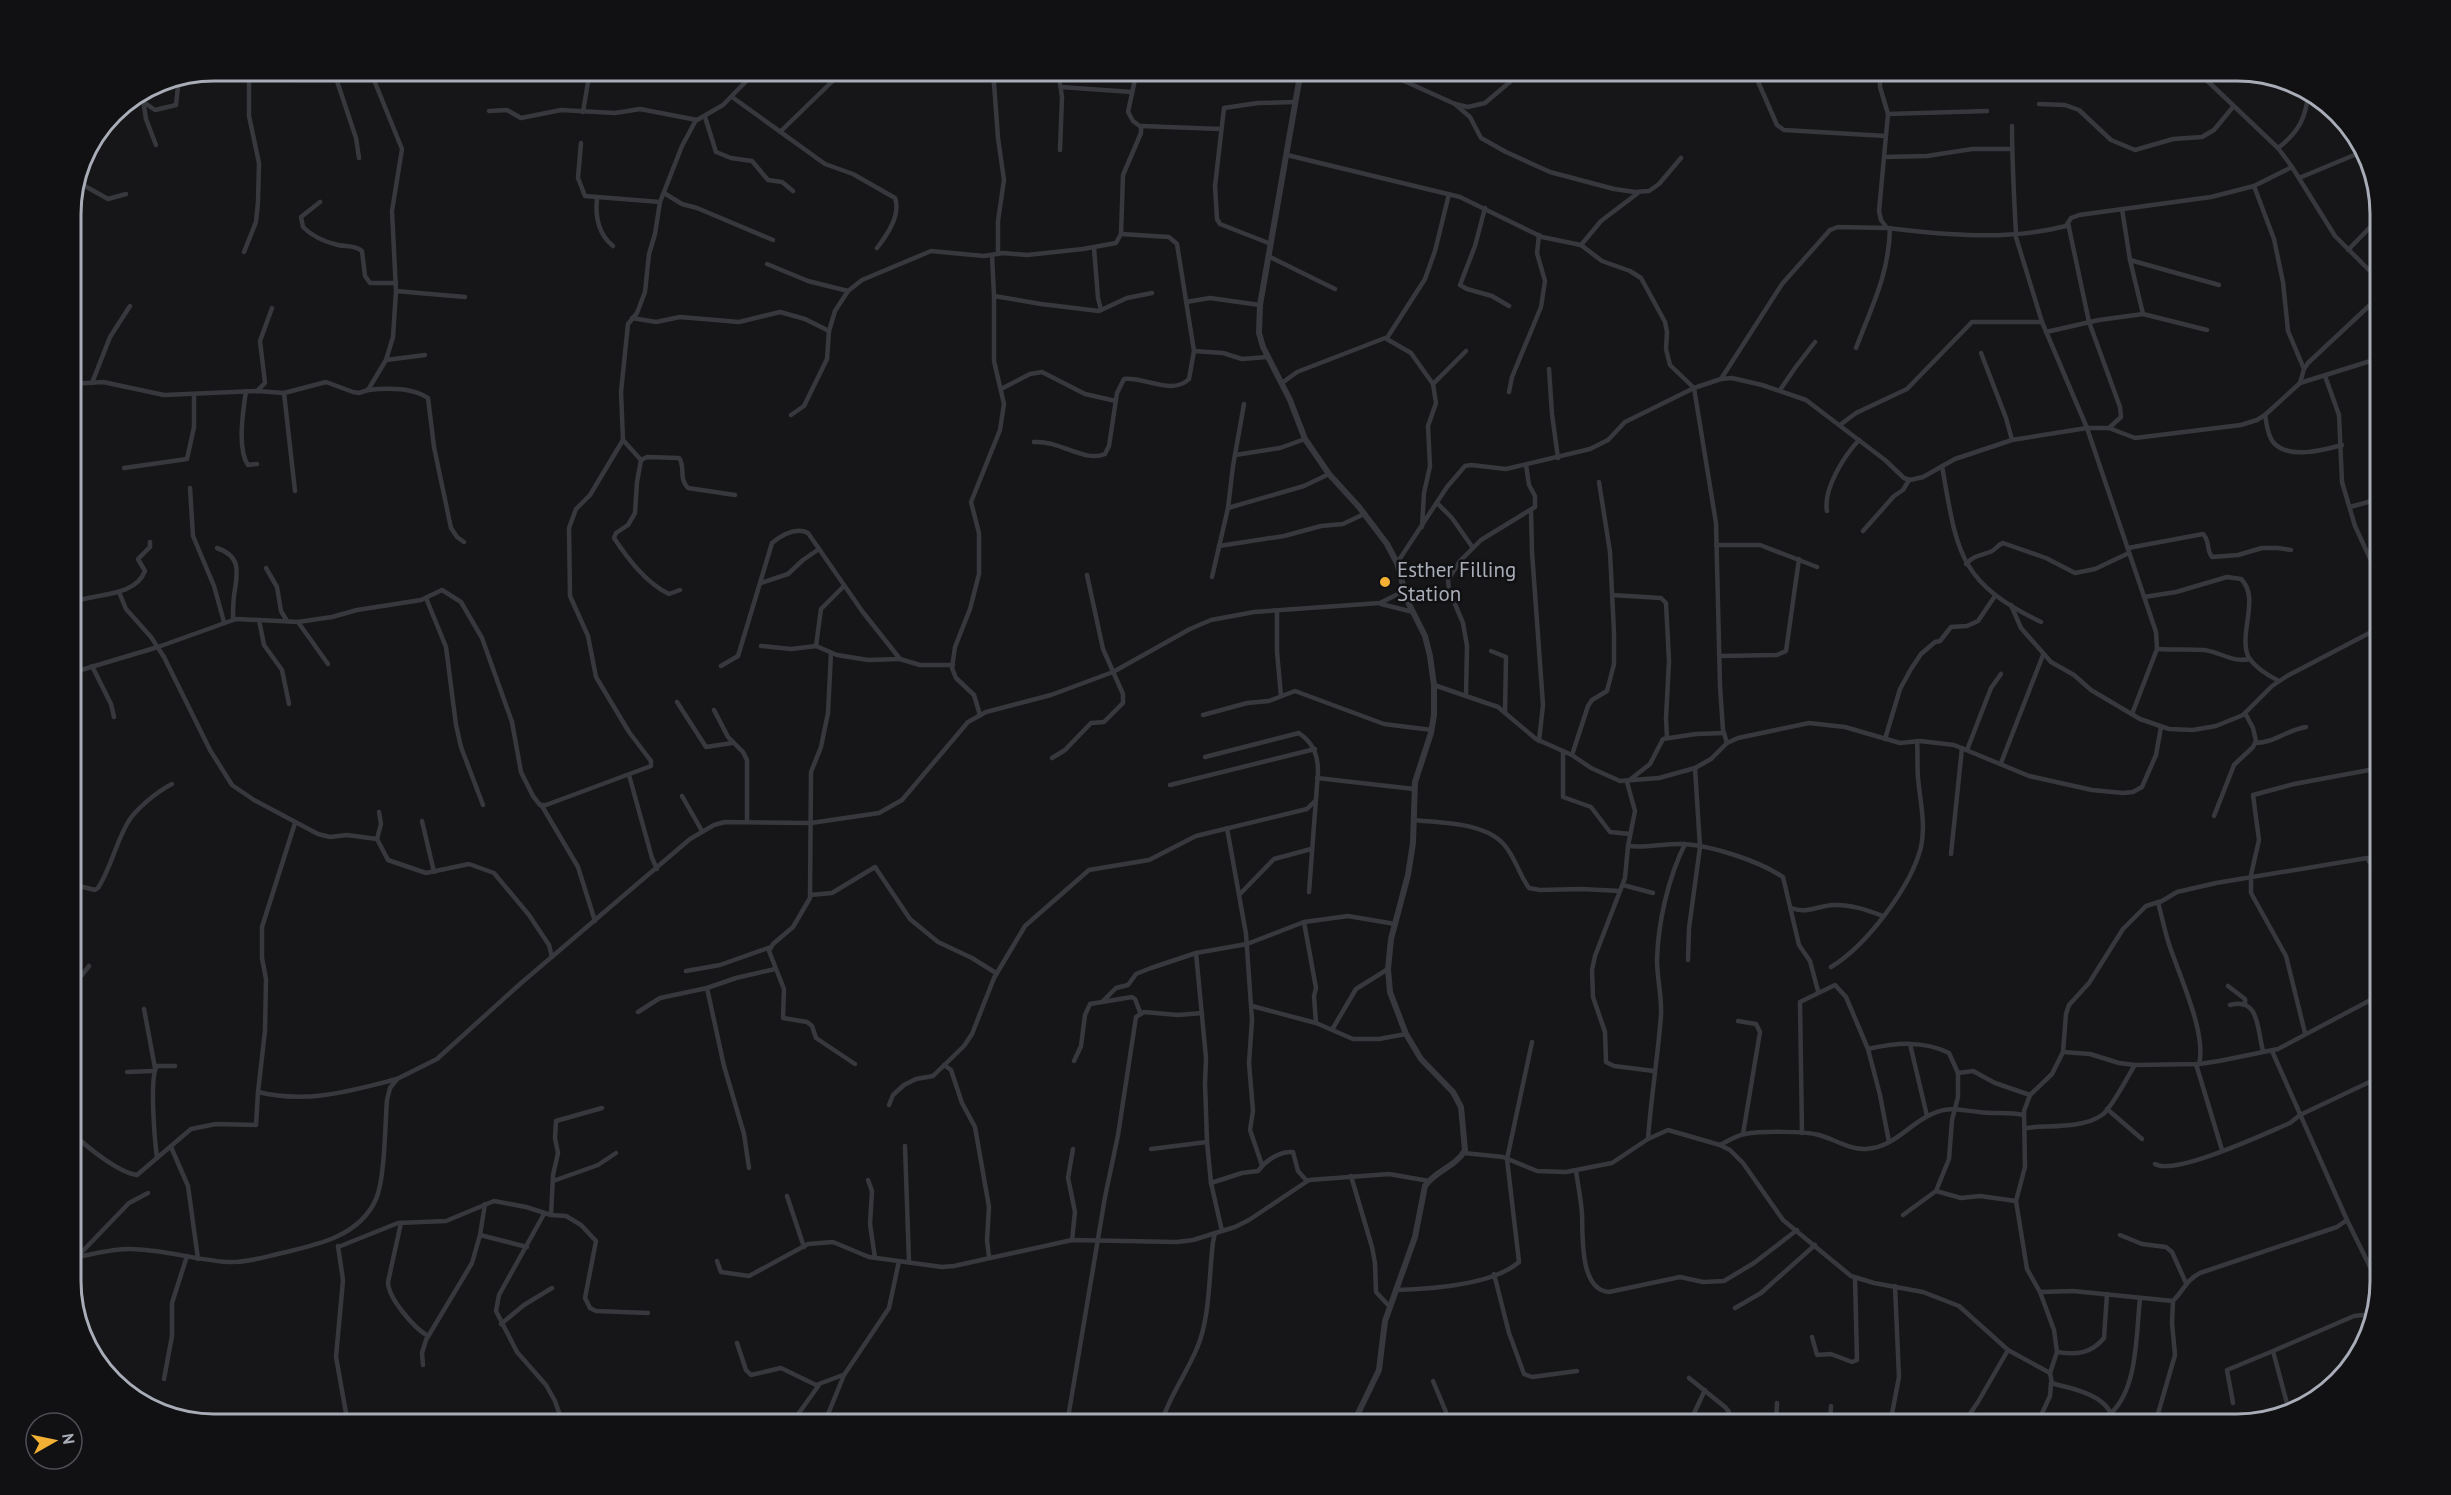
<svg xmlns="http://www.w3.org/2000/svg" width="2451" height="1495" font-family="'PT Sans',sans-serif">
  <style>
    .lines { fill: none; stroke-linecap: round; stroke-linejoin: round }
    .minor { stroke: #37383d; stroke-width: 4.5 }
    .tertiary { stroke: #37383d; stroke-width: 6 }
    .poi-dot { fill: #f2b134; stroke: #111113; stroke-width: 2 }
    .labels { text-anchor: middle; stroke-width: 5; stroke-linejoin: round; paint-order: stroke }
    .poi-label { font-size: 21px; fill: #a8adb8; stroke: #111113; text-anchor: start }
    .rim { fill: none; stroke: #a8adb8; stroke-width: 3 }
  </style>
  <rect width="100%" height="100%" fill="#161618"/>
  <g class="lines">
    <g class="minor">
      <path d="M993,70L998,138L1004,180L998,221V254"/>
      <path d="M1058,70L1062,97L1060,150"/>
      <path d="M1380,70L1455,104L1468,107L1485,103L1524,70"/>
      <path d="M1731,70L1756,77L1777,125L1784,130L1886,136"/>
      <path d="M1880,70V87L1888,114L1879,211L1881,220L1887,228C1946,235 2008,241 2066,226L2071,218L2079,215L2211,197L2254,186L2292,167"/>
      <path d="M2196,70L2278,148L2292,167L2335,236L2380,281"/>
      <path d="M337,81L356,138L359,158"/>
      <path d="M1061,87L1132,92"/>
      <path d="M142,93L146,119L156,145"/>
      <path d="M732,97L825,164L853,174L895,198C901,215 887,235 877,248"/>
      <path d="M142,101L155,110L176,105L179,77"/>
      <path d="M1455,104L1470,117L1481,138L1506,152L1550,172L1614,189L1635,192L1649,191L1659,184L1681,158"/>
      <path d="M2039,104L2065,105L2079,110L2111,140L2135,150L2173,139L2202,137L2214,130L2233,107"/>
      <path d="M489,111L507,110L521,118L561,110L615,113L640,109L697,120L723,105L757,70"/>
      <path d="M583,112L590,70"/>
      <path d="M1888,114L1987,111"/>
      <path d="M705,117L716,152L731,158L752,161L768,180L782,182L793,191"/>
      <path d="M1141,126L1221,129"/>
      <path d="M2012,126C2012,162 2014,198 2016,234"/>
      <path d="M781,131L844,70"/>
      <path d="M581,143L578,178L585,196L660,202"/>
      <path d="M2278,148C2300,131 2306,117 2309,90"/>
      <path d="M1287,155L1460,197L1542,237L1581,245L1602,261L1630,271L1641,278L1665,322L1667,332L1666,349L1670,365L1694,388L1716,523L1720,686L1723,730L1727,743"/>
      <path d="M1884,157L1927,156L1972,149H2012"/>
      <path d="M81,161L93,146"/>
      <path d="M2299,178L2364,151"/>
      <path d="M76,181L108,199L126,194"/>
      <path d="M2254,186L2274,239L2283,282L2288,331L2304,369"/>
      <path d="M664,193L682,204L697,208L773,240"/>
      <path d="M597,198C595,217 598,234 613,246"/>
      <path d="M320,202L301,217L303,227C312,236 325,242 338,245C347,247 354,245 362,251L365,276L370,283H396"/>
      <path d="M1485,208L1475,246L1460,285L1467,289L1492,296L1509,306"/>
      <path d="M2068,223L2089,322L2120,407L2121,417L2109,428"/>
      <path d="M2015,234L2042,322L2087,428L2156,632L2157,649L2132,714"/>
      <path d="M1271,244L1220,224L1217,219L1215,186L1224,108L1258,103L1296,102"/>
      <path d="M1581,245L1601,221L1638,193"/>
      <path d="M1094,248L1098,298L1101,310"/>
      <path d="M2348,250L2380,217"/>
      <path d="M244,252L256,222L258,202L259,163L249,116V70"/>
      <path d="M1268,256L1335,289"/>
      <path d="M2130,260L2219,285"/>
      <path d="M767,264L808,281L848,291"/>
      <path d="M396,291L465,297"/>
      <path d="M994,296L1041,304L1099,311L1127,298L1152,293"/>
      <path d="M1186,302L1210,298L1260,305"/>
      <path d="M2143,314L2207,330"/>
      <path d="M632,318L656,322L680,317L739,322L780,312L805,319L829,331"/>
      <path d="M2046,332L2099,320L2143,314L2130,260L2122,209"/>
      <path d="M1387,338L1425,279L1435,251L1449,194"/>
      <path d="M1856,348C1872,306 1889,274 1890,228"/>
      <path d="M1194,351L1223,353L1242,359L1267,357"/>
      <path d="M1981,353L2006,418L2012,440"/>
      <path d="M386,360L425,355"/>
      <path d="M1549,369L1552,414L1558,458"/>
      <path d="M2325,376L2339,415L2342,482L2355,526L2373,565L2380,575"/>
      <path d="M1721,379L1782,284L1830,230L1838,227L1887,228"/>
      <path d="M92,383L110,337L130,306"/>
      <path d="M1282,383L1297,372L1385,338L1411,353L1433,384"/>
      <path d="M2300,383L2304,369L2308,363L2370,305L2380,291"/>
      <path d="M71,384L103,382L164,395L257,391L284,393L326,382L353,392L359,393L368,390L386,360L393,337L396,291L392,211L402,149L374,80H293L288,70"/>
      <path d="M1001,389L1030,374L1042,372L1085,394L1116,401"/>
      <path d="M368,390C386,388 412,387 428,398L434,447L451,528L457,537L464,542"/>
      <path d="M1780,390L1795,368L1815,342"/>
      <path d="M246,391C243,411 237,449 248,465L257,464"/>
      <path d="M257,391L265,383L260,341L272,308"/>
      <path d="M1509,392L1512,377L1541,307L1545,281L1537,253L1539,235"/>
      <path d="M284,393L295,491"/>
      <path d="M791,415L804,406L827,359L829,331L835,311L848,291L862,280L931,251L984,256L1003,253L1027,255L1083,249L1116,243L1121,234L1123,175L1141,133V127L1133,121L1128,112L1137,70"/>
      <path d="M2265,415C2267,424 2267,434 2273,442C2288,460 2324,450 2342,445"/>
      <path d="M1840,425L1856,413L1907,389L1972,322H2042"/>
      <path d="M623,440L641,460"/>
      <path d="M1034,442C1060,440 1084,463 1105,454L1109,446L1117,393L1124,379C1143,376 1172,396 1189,379L1194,351L1177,244L1169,237L1121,234"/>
      <path d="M1235,455L1280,448L1305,439"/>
      <path d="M1942,466C1957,550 1957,582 2041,622"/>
      <path d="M124,468L187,459L194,427V394"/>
      <path d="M190,488L193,536L214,586L224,622"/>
      <path d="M1437,503L1452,518L1473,548"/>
      <path d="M2350,507L2368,502L2380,494"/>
      <path d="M1228,508L1304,486L1329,474"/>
      <path d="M1531,510L1532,552L1543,705L1539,741"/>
      <path d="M1827,511C1823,489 1844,456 1859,440"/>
      <path d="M1422,527L1424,493L1430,466L1428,426L1436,403L1433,384L1466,351"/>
      <path d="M1863,531L1894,496L1903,490L1909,480"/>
      <path d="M1716,545H1760L1817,567"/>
      <path d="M1219,546L1284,536L1321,526L1343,524L1364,514"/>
      <path d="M217,548C243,557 237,574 234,596C233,604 233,612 233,620"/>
      <path d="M2128,548L2203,534C2210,540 2206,550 2212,557L2238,555L2262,548H2278L2291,550"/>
      <path d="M1397,563L1447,487L1465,466L1471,465L1506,469L1590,449L1608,440L1625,422L1694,388L1721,379L1732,378L1762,385L1806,400L1885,460L1904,478L1910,480L1923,477L1955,459L2012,440L2087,428H2109L2135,438L2241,425L2257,420L2265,415L2300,383L2380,358"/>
      <path d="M1966,564C1975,555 1979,556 1990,552C1996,550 1997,545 2003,543L2046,558L2075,573L2095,569L2129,553"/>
      <path d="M266,568L277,587L281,611L287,621"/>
      <path d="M1212,577L1228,508L1233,466L1244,404"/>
      <path d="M761,583L788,574L803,560L819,549"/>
      <path d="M680,590L669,594C646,583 628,559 614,538L616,533L628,525L635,513L637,482L641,460L647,457L679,458C686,467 678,478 688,488L735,495"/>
      <path d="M119,592L126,609L151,637L164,657L210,750L232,785L254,800L318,834L330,837L347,835L377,839L388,860L426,873L469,864L494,873L529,915L549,945L552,957"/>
      <path d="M1612,595L1661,598L1666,603L1669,661L1666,718L1667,738"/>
      <path d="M2144,597L2176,592L2227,577L2241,579C2261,598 2237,635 2249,658C2256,668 2269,676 2279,681"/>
      <path d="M426,598L446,647L456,725L461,747L483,805"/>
      <path d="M71,603C92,593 135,598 145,571L138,559L150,547V542"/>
      <path d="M1381,604L1413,612"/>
      <path d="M2011,605L2021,628L2051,662L2074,675L2091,690L2140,719L2169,729L2193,730L2216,726L2243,715L2272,686L2287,676L2377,629L2380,624"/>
      <path d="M1277,612V652L1281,696"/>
      <path d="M259,620L264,645L282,670L289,704"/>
      <path d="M298,622L328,664"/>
      <path d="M761,646L791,649L816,646L837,655L868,660L900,659"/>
      <path d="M816,646L821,609L844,586"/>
      <path d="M2157,649C2172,650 2189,649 2204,650C2221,652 2232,663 2250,659"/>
      <path d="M1491,651L1506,657L1505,712"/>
      <path d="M831,653L828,713L821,747L811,772L810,898L793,927L773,944L769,951L784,989L783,1018L807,1022L812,1026L816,1038L855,1064"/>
      <path d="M1720,656L1777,655L1786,651L1799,559"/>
      <path d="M92,666L111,704L114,717"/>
      <path d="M721,666L738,656L772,543C782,535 796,527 808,533L862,611L900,659L920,665H953"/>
      <path d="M71,673L158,647L236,619L298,622L332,617L357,610L421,600L442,590L461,602L482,638L512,722L521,772L533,796L540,805H546L651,766V761L629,732L596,677L588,636L570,596L569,528L576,509L590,495L623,440L621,392L628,324L637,313L645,292L649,254L655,234L660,202L682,146L696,120"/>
      <path d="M1434,685L1498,707L1536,739L1572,755L1591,768L1620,781L1659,778L1695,768L1711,759L1727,743L1738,738L1809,723L1845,727L1900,743L1920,741L1954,745L2029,776L2092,790L2123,793L2133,792L2142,787L2156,755L2161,727"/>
      <path d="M1466,695L1467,646L1463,623L1449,590L1448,580L1460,561L1481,540L1535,507V496L1529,485L1526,465"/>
      <path d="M677,702L706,747L732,743"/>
      <path d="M714,710L728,737L743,752L747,760V822"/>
      <path d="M980,715L974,695L956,678L952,668L955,647L970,609L979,574V533L971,502L1000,430L1004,404L994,361V296L992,255"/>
      <path d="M1203,715L1247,703L1269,701L1295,691L1384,724L1432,730"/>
      <path d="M1885,739L1900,689L1911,669L1921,654L1935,642L1940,641L1951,627L1967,626L1978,621L1995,596"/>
      <path d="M2255,743C2274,743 2287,730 2306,727"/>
      <path d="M1967,750L1991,688L2001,674"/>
      <path d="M1563,751V797L1591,807L1610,832L1630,834"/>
      <path d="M1572,755L1588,706L1592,700L1607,691L1614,664V633L1610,552L1599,482"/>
      <path d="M1205,757L1299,733C1313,743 1318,754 1318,772L1309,892"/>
      <path d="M1052,758L1065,750L1091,723L1104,722L1123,703V694L1103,649L1087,575"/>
      <path d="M2001,763L2043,655"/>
      <path d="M629,775L652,858L657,869"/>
      <path d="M1317,778L1414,789"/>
      <path d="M1170,785L1315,749"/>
      <path d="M682,796L702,831"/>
      <path d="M542,806L578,867L595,921"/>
      <path d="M2214,816L2234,765L2253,747L2256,741L2253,728L2245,713"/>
      <path d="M1413,820C1441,823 1488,822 1506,847C1516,860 1520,876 1529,888L1540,890L1581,889L1620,891"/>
      <path d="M422,821L434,872"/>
      <path d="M1227,828L1246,934L1252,1020L1249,1063L1253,1111L1250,1130L1262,1165"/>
      <path d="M377,839L381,824L379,812"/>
      <path d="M1628,846C1647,848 1665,843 1684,844C1713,846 1759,861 1783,877L1799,945L1810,961L1818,991"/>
      <path d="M1951,854L1962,748"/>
      <path d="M71,884L95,890L98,888C111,868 115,845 127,824C134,810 158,791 172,784"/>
      <path d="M1623,885L1653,893"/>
      <path d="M1240,894L1274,859L1311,849"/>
      <path d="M810,895L832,893L875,867L910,919L938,942L972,958L996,973"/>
      <path d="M2158,902C2162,917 2165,933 2170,947C2180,977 2207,1035 2199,1064"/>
      <path d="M1791,908C1807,914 1817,906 1833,905C1850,904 1867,910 1883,916"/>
      <path d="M1304,922L1316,988L1314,996L1316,1023"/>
      <path d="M1196,953L1206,1058L1205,1083L1207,1142L1211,1183L1222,1231"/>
      <path d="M1688,960L1689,928L1700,847L1695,768"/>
      <path d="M1831,967C1866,946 1911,887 1921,847C1926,825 1920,800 1918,778C1917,766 1918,753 1917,741"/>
      <path d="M686,971L720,965L771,947"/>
      <path d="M71,977L82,975L89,966"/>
      <path d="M2228,986L2245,999V1004"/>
      <path d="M707,988L724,1066L744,1134L749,1168"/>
      <path d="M1104,1000L1116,988L1128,985L1136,974L1151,968L1196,953L1247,944L1304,922L1348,916L1395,924"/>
      <path d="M2230,1005C2260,997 2257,1030 2263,1051"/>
      <path d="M1252,1006L1316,1023L1353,1039H1379L1406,1034"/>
      <path d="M144,1009L155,1068"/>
      <path d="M638,1012L660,998L707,988L736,978L775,969"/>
      <path d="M1738,1021L1756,1024L1760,1032L1743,1134"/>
      <path d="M1333,1028L1356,989L1388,969"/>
      <path d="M2305,1033L2286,956L2251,893V875L2259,840L2253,795L2294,784L2380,768"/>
      <path d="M1910,1044L1927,1116"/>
      <path d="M1868,1049C1895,1043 1923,1040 1949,1053L1958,1073V1097L1952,1120L1949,1159L1936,1191L1961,1198L1980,1196L2016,1201"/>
      <path d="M2272,1051L2347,1220L2375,1277L2380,1283"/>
      <path d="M2063,1052L2090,1054L2119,1063L2135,1065L2199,1064L2219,1061L2278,1049L2380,995"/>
      <path d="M1074,1061L1081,1046L1085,1015L1090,1004L1132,997L1135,999L1140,1012"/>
      <path d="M2196,1064L2222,1150"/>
      <path d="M944,1065L951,1070L962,1103L975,1127L989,1207L987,1240L989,1257"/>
      <path d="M1654,1071L1614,1066L1606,1062L1605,1032L1593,997L1592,970L1595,956L1625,878L1628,846L1635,811L1627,782L1650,764L1663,739L1696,734L1724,733"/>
      <path d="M127,1072L153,1071"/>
      <path d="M1958,1073L1973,1071L1995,1083L2030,1095"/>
      <path d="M258,1092L265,1031L266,979L262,958V927L295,823"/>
      <path d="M889,1105L893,1095L904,1085L916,1079L933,1076L964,1046L972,1034L994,978L1025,926L1089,870L1149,860L1196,836L1307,809L1315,801"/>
      <path d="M2107,1109L2142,1139"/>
      <path d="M2025,1128C2048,1125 2082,1129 2102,1115C2112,1108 2127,1077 2135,1065"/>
      <path d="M71,1132C86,1146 117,1172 137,1175L191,1129L216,1124L256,1125L258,1092C307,1104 350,1091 397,1079"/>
      <path d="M1802,1133L1800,1002L1835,985L1846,997L1868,1049L1880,1095L1889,1142"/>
      <path d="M1648,1139C1651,1097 1658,1056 1661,1015C1662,996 1657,979 1657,960C1658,923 1668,878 1685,844"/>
      <path d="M1720,1145C1728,1141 1737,1135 1745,1134C1760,1131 1805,1131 1819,1135C1834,1139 1850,1150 1866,1149C1891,1148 1906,1128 1926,1117C1947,1105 1957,1110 1979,1112C1994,1114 2009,1112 2024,1115"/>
      <path d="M905,1146L909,1262"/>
      <path d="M171,1147L188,1186L198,1259"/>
      <path d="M1151,1149L1207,1142"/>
      <path d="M1464,1153L1503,1157L1537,1171L1566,1172L1612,1163L1648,1139L1668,1130L1720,1145L1730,1150L1743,1163L1783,1220L1851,1276L1874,1283L1923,1292L1959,1306L2008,1350L2050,1373"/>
      <path d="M157,1158C155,1142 149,1077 157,1066H175"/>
      <path d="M2155,1164C2175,1176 2266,1133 2290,1123L2300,1115L2380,1077"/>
      <path d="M1576,1171C1578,1185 1581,1199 1582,1214C1583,1234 1579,1290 1609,1292L1680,1277L1703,1282L1724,1281L1754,1263L1797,1230"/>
      <path d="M1351,1176L1372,1247L1375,1263L1376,1292L1390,1307"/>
      <path d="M868,1180L872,1191L870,1224L875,1258"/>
      <path d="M553,1181L598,1165L616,1153"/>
      <path d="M1211,1183L1242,1173L1258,1171C1266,1160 1280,1151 1293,1152L1298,1171L1307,1181"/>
      <path d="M787,1196L804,1247"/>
      <path d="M544,1214L499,1295L496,1311L517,1352L546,1385L555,1401L563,1424"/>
      <path d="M551,1215L553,1175L558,1153L555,1138L556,1121L602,1108"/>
      <path d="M1903,1215L1936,1191"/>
      <path d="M401,1223L388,1282C388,1298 414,1328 428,1336"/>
      <path d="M480,1235L527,1247"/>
      <path d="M2120,1235L2142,1244L2166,1247L2172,1252L2186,1283"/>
      <path d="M1072,1240L1075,1212L1068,1178L1073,1149"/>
      <path d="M338,1246L343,1280L336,1357L348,1424"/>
      <path d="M338,1247L398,1223L446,1221L494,1201L526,1207L551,1215L566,1216L581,1225L596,1241L585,1298L590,1308L596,1311L648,1313"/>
      <path d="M77,1257L129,1203L148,1193"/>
      <path d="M71,1258C90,1255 110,1249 129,1249C163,1249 194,1260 228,1262C246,1263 264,1257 282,1253C317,1245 360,1236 376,1199C385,1179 385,1124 387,1100L390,1088L397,1079L437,1059L520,984L690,839L714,825L725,822L811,823L879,813L902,800L968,722L986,712L1051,695L1113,672L1190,629L1211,620L1254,612L1380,603L1404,591"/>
      <path d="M717,1261L721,1272L749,1276L808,1244L833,1242L869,1257L942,1267L954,1266L1072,1240L1177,1242L1193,1240L1235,1227L1249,1220L1309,1180L1389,1174L1429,1181"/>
      <path d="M1494,1274L1509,1333L1524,1374L1532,1377L1577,1371"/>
      <path d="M1397,1290C1430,1289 1493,1285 1519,1262L1507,1159L1532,1042"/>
      <path d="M2040,1292L2073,1291L2173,1301"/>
      <path d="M1735,1308L1761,1293L1815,1245"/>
      <path d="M501,1324L524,1305L552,1288"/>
      <path d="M1812,1337L1817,1355L1831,1354L1852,1362L1857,1360L1855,1278"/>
      <path d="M737,1343L746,1370L751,1375L781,1368L816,1385L843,1375"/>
      <path d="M2273,1351L2354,1316L2363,1315L2370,1320"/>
      <path d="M2057,1352C2076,1355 2091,1354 2104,1338L2107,1294"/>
      <path d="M423,1365L422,1353L426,1340L472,1263L480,1235L485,1204"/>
      <path d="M1689,1378L1725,1407L1729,1412L1726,1424"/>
      <path d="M164,1379L172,1336V1303L187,1256"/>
      <path d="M1433,1381L1446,1412L1449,1424"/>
      <path d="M2051,1383C2068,1388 2090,1391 2104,1404C2112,1411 2112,1420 2122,1424"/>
      <path d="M2233,1403L2227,1370L2273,1351L2289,1411"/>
      <path d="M2111,1413C2138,1388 2136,1334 2140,1299"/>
      <path d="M525,1424L527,1420"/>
      <path d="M791,1424L819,1385"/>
      <path d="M824,1424L844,1375L889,1308L899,1261"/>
      <path d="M1067,1424L1105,1197L1118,1135L1136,1017L1144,1012L1178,1015L1202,1013"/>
      <path d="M1161,1424C1169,1396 1186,1375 1197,1348C1210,1319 1209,1274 1213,1242L1215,1233"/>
      <path d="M1689,1424L1705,1390"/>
      <path d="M1776,1424L1777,1403"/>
      <path d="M1830,1424L1831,1406"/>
      <path d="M1890,1424L1899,1377L1895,1286"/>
      <path d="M1963,1424L1978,1402L2008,1350"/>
      <path d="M2037,1424L2050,1396L2051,1383H2052L2050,1373L2057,1352L2054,1330L2040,1292L2027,1269L2016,1201L2025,1167L2024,1111L2030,1095L2052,1074L2063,1052L2066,1014L2069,1005L2089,983L2123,929L2146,906L2162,901L2177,892L2216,883L2367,858L2374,869L2380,894"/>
      <path d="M2155,1424L2175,1355L2172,1323L2173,1301C2185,1289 2185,1281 2200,1273L2337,1227L2347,1220"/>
    </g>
    <path class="tertiary" d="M1301,70L1260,305L1259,333L1263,347L1290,400L1305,439L1329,474L1359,507L1387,544L1397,563L1407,600L1425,636L1430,656L1434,685V715L1431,733L1415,782L1413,843L1408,875L1391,939L1388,969L1390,992L1406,1034L1421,1059L1453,1092L1461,1107L1465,1150C1457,1166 1435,1171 1425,1186L1415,1237L1385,1321L1379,1370L1353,1424"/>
  </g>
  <circle class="poi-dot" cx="1385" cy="582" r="6"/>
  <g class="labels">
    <g class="poi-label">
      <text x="1397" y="577">Esther Filling<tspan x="1397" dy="24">Station</tspan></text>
    </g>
  </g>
  <path d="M0 0H2451V1495H0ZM214 81H2237A133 133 0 0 1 2370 214V1281A133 133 0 0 1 2237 1414H214A133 133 0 0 1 81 1281V214A133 133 0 0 1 214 81Z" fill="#111113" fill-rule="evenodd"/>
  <path class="rim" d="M214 81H2237A133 133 0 0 1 2370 214V1281A133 133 0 0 1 2237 1414H214A133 133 0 0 1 81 1281V214A133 133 0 0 1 214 81Z"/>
  <g transform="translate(54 1441) rotate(81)"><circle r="28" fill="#111113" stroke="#4d4f55" stroke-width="1.5"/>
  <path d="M0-4.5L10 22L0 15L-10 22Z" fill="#f2b134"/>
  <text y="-9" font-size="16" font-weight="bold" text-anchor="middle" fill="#a8adb8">N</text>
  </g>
</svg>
